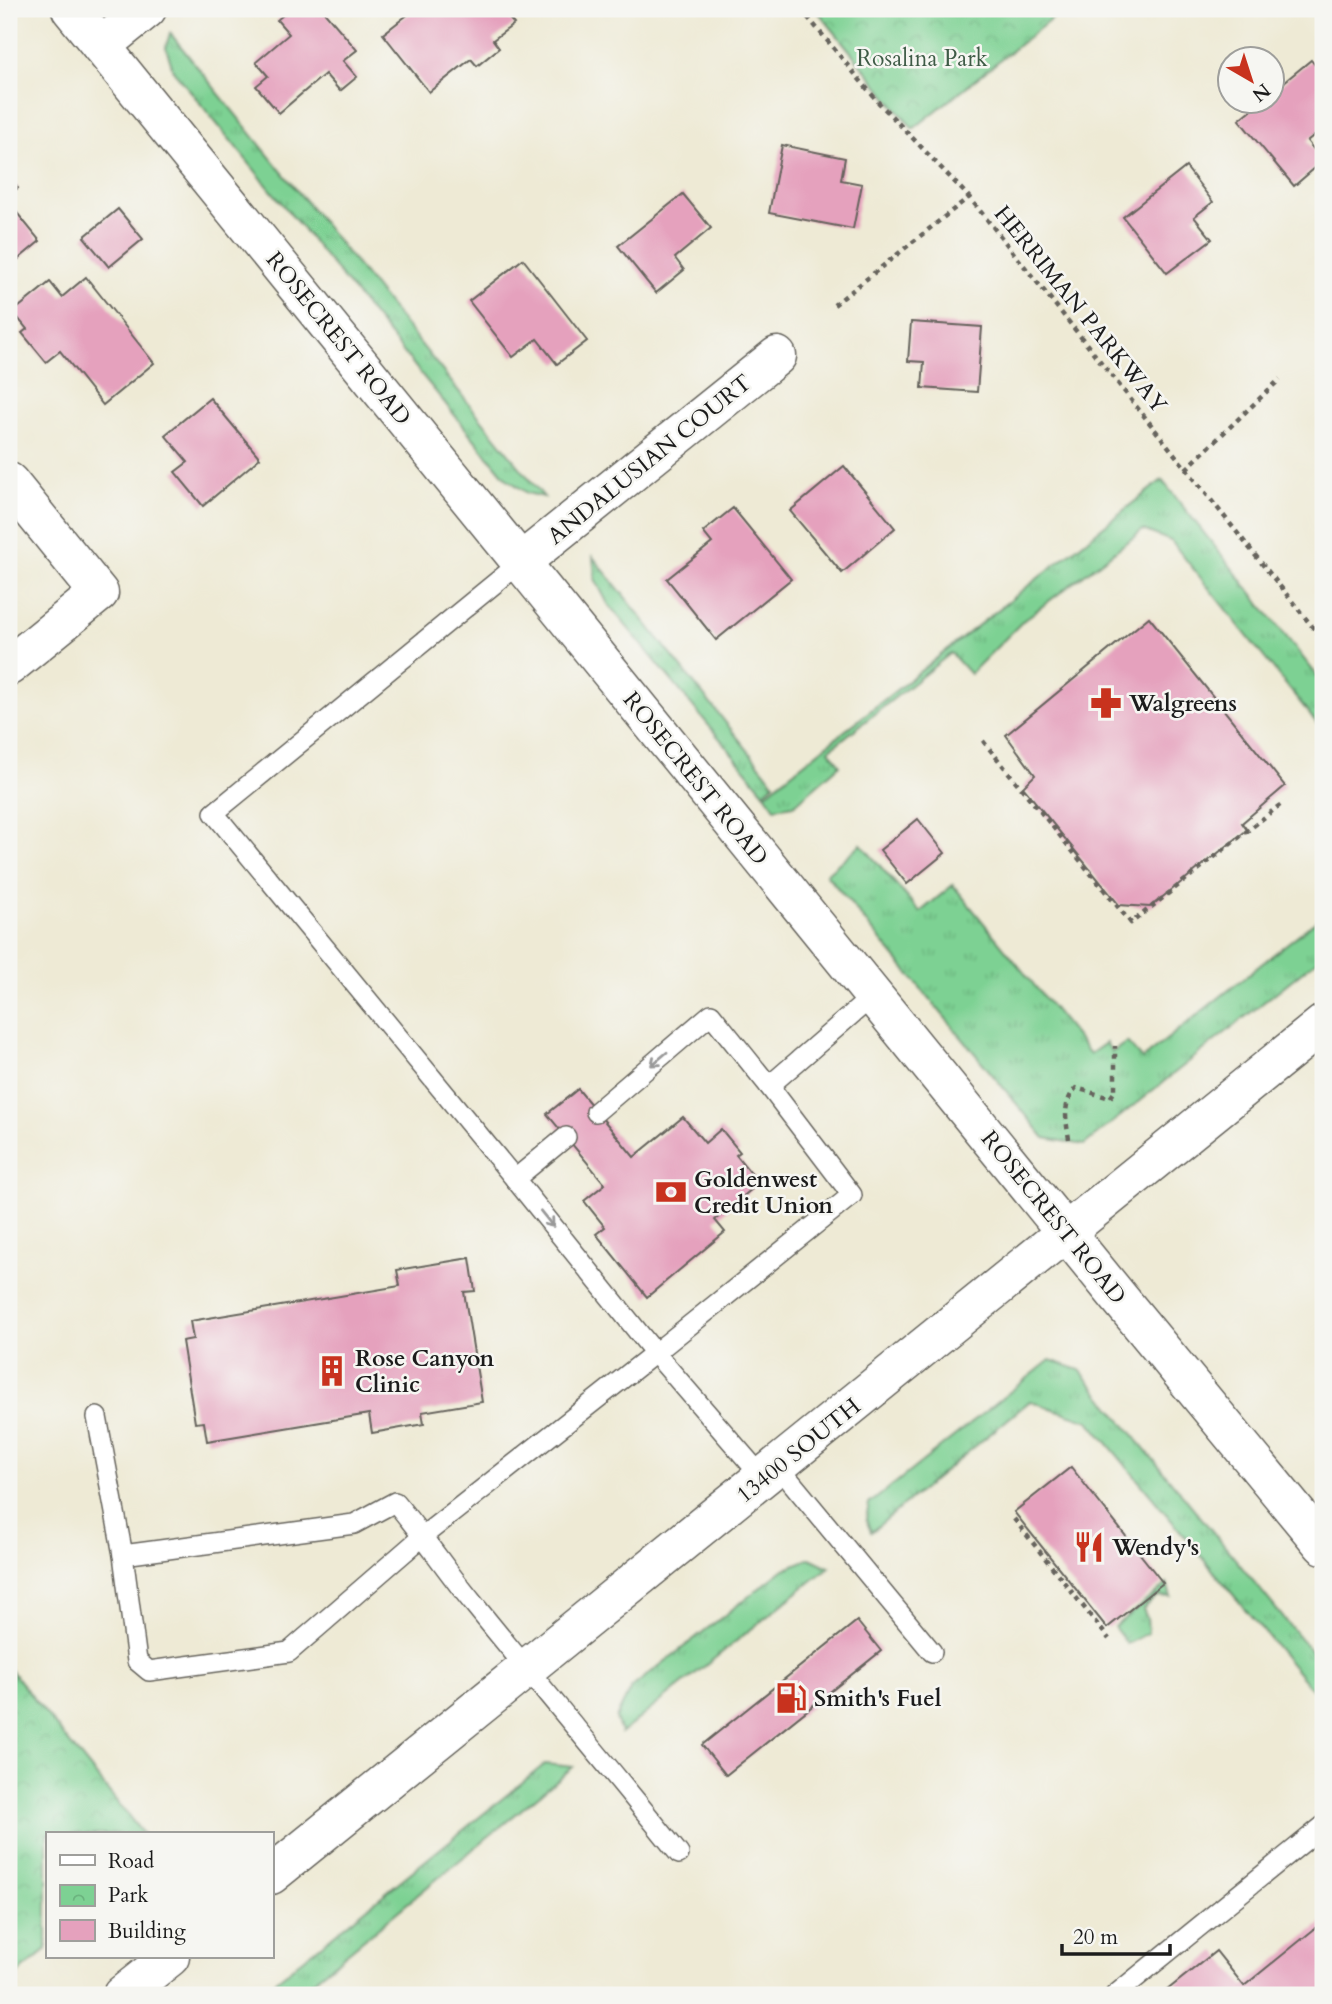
<svg xmlns="http://www.w3.org/2000/svg" width="1332" height="2004" font-family="Cardo,serif">
  <style>
    .grass { fill: url(#grass-tufts); stroke: #4c7658; stroke-width: 2 }
    .park { fill: url(#park-crowns); stroke: #4c7658; stroke-width: 2 }
    .building { fill: #e5a1bd }
    .lines { fill: none; stroke-linecap: round; stroke-linejoin: round }
    .lane-casing { stroke: #66645d; stroke-width: 22 }
    .street-casing { stroke: #66645d; stroke-width: 41 }
    .secondary-casing { stroke: #66645d; stroke-width: 41 }
    .path { stroke: #66645d; stroke-width: 4.5; stroke-dasharray: 5 5; stroke-linecap: butt }
    .lane { stroke: #fff; stroke-width: 19 }
    .street { stroke: #fff; stroke-width: 38 }
    .secondary { stroke: #fff; stroke-width: 38 }
    .oneway { stroke: #999 }
    .labels { text-anchor: middle; stroke-width: 5; stroke-linejoin: round; paint-order: stroke }
    .park-label { font-size: 23px; fill: #3e5b46; stroke: #f6f6f2 }
    .street-label { font-size: 23px; fill: #1c1c1c; stroke: #f6f6f2 }
    .poi-label { font-size: 23px; font-weight: bold; fill: #1c1c1c; stroke: #f6f6f2; text-anchor: start }
  </style>
  <defs>
    <pattern id="grass-tufts" width="24" height="20" patternUnits="userSpaceOnUse" patternTransform="scale(1.75)"><rect width="24" height="20" fill="#7dd193"/><path d="M3 7l-1-3M5 7V3M7 7l1-3M15 17l-1-3M17 17v-4M19 17l1-3" fill="none" stroke="#6bb37e"/></pattern>
    <pattern id="park-crowns" width="20" height="18" patternUnits="userSpaceOnUse" patternTransform="scale(1.75)"><rect width="20" height="18" fill="#7dd193"/><path d="M2 6a3 3 0 1 1 6 0M12 15a3 3 0 1 1 6 0" fill="none" stroke="#6bb37e"/></pattern>
  </defs>
  <rect width="100%" height="100%" fill="#f6f6f2"/>
  <filter id="ink" filterUnits="userSpaceOnUse"><feTurbulence type="fractalNoise" baseFrequency=".0143" numOctaves="2"/><feDisplacementMap in="SourceGraphic" scale="14" xChannelSelector="R" yChannelSelector="G"/><feConvolveMatrix kernelMatrix="1 2 1 2 8 2 1 2 1" color-interpolation-filters="sRGB"/></filter>
  <filter id="wash" filterUnits="userSpaceOnUse"><feTurbulence type="fractalNoise" baseFrequency=".00686" numOctaves="4" result="noise"/><feDisplacementMap in="SourceGraphic" scale="28" xChannelSelector="R" yChannelSelector="G"/><feGaussianBlur stdDeviation="1.57" result="paint"/><feColorMatrix in="noise" values="0 0 0 0 0 0 0 0 0 0 0 0 0 0 0 0 0 1.4 0 .05"/><feComposite in="paint" operator="in"/></filter>
  <g filter="url(#wash)">
    <rect width="100%" height="100%" fill="#eeead5"/>
    <g class="grass">
      <path d="M170,33L544,497L527,493L506,478L173,70L166,47Z"/>
      <path d="M1162,480L1323,683V731L1171,541L1143,530L1024,620L970,674L951,653L829,750L840,765L794,805L775,808L765,794Z"/>
      <path d="M593,557L774,783L764,792L608,604L595,579Z"/>
      <path d="M861,844L920,912L953,885L1090,1054L1106,1043L1112,1052L1127,1042L1142,1059L1323,915V955L1084,1145L1045,1138L826,874Z"/>
      <path d="M1050,1360L1080,1370L1323,1666V1703L1089,1421L1030,1401L871,1532L866,1519L869,1504Z"/>
      <path d="M810,1558L829,1567L621,1733L616,1718L631,1688L784,1569Z"/>
      <path d="M1167,1584L1171,1597L1157,1596L1143,1609L1147,1618L1148,1633L1127,1644L1114,1627Z"/>
      <path d="M545,1764L573,1767L296,1995H259Z"/>
    </g>
    <g class="park">
      <path d="M816,9H1064L913,129Z"/>
      <path d="M9,1668L143,1834H47V1949L9,1981Z"/>
    </g>
    <g id="blocks">
      <g class="building">
        <path d="M290,9H322L357,50L343,61L357,77L340,91L325,74L279,113L256,86L268,76L256,62L289,34L277,20Z"/>
        <path d="M415,9H501L514,24L493,40L499,48L477,66L471,59L429,92L383,34Z"/>
        <path d="M1311,60L1323,75V128L1307,141L1323,161L1294,186L1239,120L1261,102H1272V92Z"/>
        <path d="M782,145L845,158L841,180L862,184L853,229L769,213Z"/>
        <path d="M1186,167L1213,202L1194,217L1212,239L1167,273L1123,217Z"/>
        <path d="M9,177L18,188L9,195Z"/>
        <path d="M683,194L711,228L675,258L684,270L656,293L618,246Z"/>
        <path d="M9,203L40,241L9,267Z"/>
        <path d="M118,209L143,239L109,267L84,237Z"/>
        <path d="M523,259L587,341L557,364L537,339L513,357L469,301Z"/>
        <path d="M86,277L154,363L103,405L60,351L46,362L22,333L27,329L13,312L50,282L62,297Z"/>
        <path d="M911,322L982,327L977,392L922,388L924,362L908,361Z"/>
        <path d="M210,398L260,458L203,506L175,472L188,462L165,435Z"/>
        <path d="M844,466L895,528L842,573L790,511Z"/>
        <path d="M733,508L791,579L716,640L667,579L712,543L703,532Z"/>
        <path d="M1149,617L1285,786L1242,823L1247,830L1150,907L1119,905L1023,787L1035,775L1006,735Z"/>
        <path d="M918,819L945,853L907,884L880,850Z"/>
        <path d="M578,1089L634,1157L683,1117L705,1143L721,1129L740,1152L736,1155L759,1183L715,1220L725,1232L647,1297L596,1234L605,1227L584,1201L605,1184L547,1114Z"/>
        <path d="M470,1258L475,1291L464,1292L482,1402L422,1412L424,1424L372,1433L369,1414L207,1441L204,1422L195,1423L182,1341L193,1339L190,1321L400,1286L397,1270Z"/>
        <path d="M1071,1467L1163,1583L1107,1628L1014,1512Z"/>
        <path d="M857,1621L881,1651L726,1775L702,1745Z"/>
        <path d="M1323,1922V1995H1161L1216,1951L1244,1986Z"/>
      </g>
    </g>
  </g>
  <g filter="url(#ink)">
    <use href="#blocks" fill-opacity="0" stroke="#66645d" stroke-width="2"/>
    <g class="lines">
      <defs>
        <g id="lane">
          <path d="M596,1112L711,1014L769,1086"/>
          <path d="M515,1179L214,813L521,562"/>
          <path d="M97,1417L123,1555L354,1524L395,1502C423,1535 446,1570 473,1603C541,1687 611,1769 679,1854"/>
          <path d="M778,1466L932,1652"/>
          <path d="M763,1478L655,1353L852,1195L769,1086L874,995"/>
          <path d="M123,1555L137,1661L149,1671L289,1652L423,1536L655,1353L515,1179L566,1137"/>
          <path d="M1115,1995L1323,1826"/>
        </g>
        <g id="street">
          <path d="M101,46L147,9"/>
          <path d="M9,482L99,593L9,666"/>
          <path d="M521,562L777,356"/>
        </g>
        <g id="secondary">
          <path d="M71,9L1120,1299L1323,1545"/>
          <path d="M271,1875L1323,1024"/>
          <path d="M122,1995L170,1957"/>
        </g>
      </defs>
      <use href="#lane" class="lane-casing"/>
      <use href="#street" class="street-casing"/>
      <use href="#secondary" class="secondary-casing"/>
      <g class="path">
        <path d="M801,9L879,103L969,197L1323,640"/>
        <path d="M834,305L969,197"/>
        <path d="M1186,469L1280,379"/>
        <path d="M983,741L1131,923L1280,805"/>
        <path d="M1069,1139C1066,1120 1062,1103 1076,1088L1110,1098L1115,1091V1046"/>
        <path d="M1014,1519L1109,1639"/>
      </g>
      <use href="#lane" class="lane"/>
      <use href="#street" class="street"/>
      <use href="#secondary" class="secondary"/>
    </g>
    <defs><path id="oneway-shaft" d="M-6 0H5M1.5-3L5.5 0L1.5 3" fill="none" stroke-width="1.6" stroke-linecap="round" stroke-linejoin="round" transform="scale(1.75)"/></defs>
    <g class="oneway">
      <use href="#oneway-shaft" transform="translate(659 1059) rotate(140)"/>
      <use href="#oneway-shaft" transform="translate(547 1219) rotate(51)"/>
    </g>
  </g>
  <defs>
    <symbol id="pharmacy-bare" viewBox="-9 -9 18 18"><path d="M-2-6h4v4h4v4h-4v4h-4v-4h-4v-4h4Z" fill="#c8321e" stroke="#f6f6f2" stroke-width="2.5" paint-order="stroke"/></symbol>
    <symbol id="bank-bare" viewBox="-9 -9 18 18"><path d="M-6-4H6V4H-6ZM0-2.3a2.3 2.3 0 1 0 0 4.6a2.3 2.3 0 1 0 0-4.6Z" fill="#c8321e" stroke="#f6f6f2" stroke-width="2.5" paint-order="stroke"/></symbol>
    <symbol id="building-bare" viewBox="-9 -9 18 18"><path d="M-4-6H4V6H1V3H-1V6H-4ZM-2.5-4.3h1.7v1.8h-1.7ZM.8-4.3h1.7v1.8H.8ZM-2.5-1h1.7V.8h-1.7ZM.8-1h1.7V.8H.8Z" fill="#c8321e" stroke="#f6f6f2" stroke-width="2.5" paint-order="stroke"/></symbol>
    <symbol id="restaurant-bare" viewBox="-9 -9 18 18"><path d="M-5-6h1v4h1v-4h1v4h1v-4h1v5L-1.5 .5V6h-2V.5L-5-1ZM5-6V6H3V1.5H1.5Q1.5-4 5-6Z" fill="#c8321e" stroke="#f6f6f2" stroke-width="2.5" paint-order="stroke"/></symbol>
    <symbol id="fuel-bare" viewBox="-9 -9 18 18"><path d="M-5.5-6h7V0h2V4h1.3V-2.5L3-4.5l.8-.8L6-3V5H2.5V1h-1V6h-7ZM-4.2-4.7v3.2H.2V-4.7Z" fill="#c8321e" stroke="#f6f6f2" stroke-width="2.5" paint-order="stroke"/></symbol>
  </defs>
  <g fill-rule="evenodd">
    <use href="#pharmacy-bare" x="1084" y="681" width="44" height="44"/>
    <use href="#bank-bare" x="649" y="1170" width="44" height="44"/>
    <use href="#building-bare" x="310" y="1349" width="44" height="44"/>
    <use href="#restaurant-bare" x="1067" y="1525" width="44" height="44"/>
    <use href="#fuel-bare" x="769" y="1676" width="44" height="44"/>
  </g>
  <g class="labels">
    <g class="park-label">
      <text x="922" y="66">Rosalina Park</text>
    </g>
    <g class="street-label">
      <text transform="translate(1081 309) rotate(51)" y="8">HERRIMAN PARKWAY</text>
      <text transform="translate(339 338) rotate(51)" y="8">ROSECREST ROAD</text>
      <text transform="translate(649 459) rotate(-39)" y="8">ANDALUSIAN COURT</text>
      <text transform="translate(696 778) rotate(51)" y="8">ROSECREST ROAD</text>
      <text transform="translate(1054 1217) rotate(51)" y="8">ROSECREST ROAD</text>
      <text transform="translate(798 1450) rotate(-39)" y="8">13400 SOUTH</text>
    </g>
    <g class="poi-label">
      <text x="1129" y="711">Walgreens</text>
      <text x="694" y="1187">Goldenwest<tspan x="694" dy="26">Credit Union</tspan></text>
      <text x="355" y="1366">Rose Canyon<tspan x="355" dy="26">Clinic</tspan></text>
      <text x="1112" y="1555">Wendy's</text>
      <text x="814" y="1706">Smith's Fuel</text>
    </g>
  </g>
  <rect width="1332" height="2004" fill="none" stroke="#f6f6f2" stroke-width="35"/>
  <rect x="46" y="1832" width="228" height="126" fill="#f6f6f2" stroke="#9f9f9c" stroke-width="2"/>
  <rect x="60" y="1855" width="35" height="10" fill="#ffffff" stroke="#9f9f9c" stroke-width="2"/>
  <text x="108" y="1868" font-size="21" fill="#1c1c1c">Road</text>
  <rect x="60" y="1885" width="35" height="21" fill="url(#park-crowns)" stroke="#9f9f9c" stroke-width="2"/>
  <text x="108" y="1902" font-size="21" fill="#1c1c1c">Park</text>
  <rect x="60" y="1920" width="35" height="21" fill="#e5a1bd" stroke="#9f9f9c" stroke-width="2"/>
  <text x="108" y="1938" font-size="21" fill="#1c1c1c">Building</text>
  <g transform="translate(1251 80) rotate(141)"><circle r="33" fill="#f6f6f2" stroke="#9f9f9c" stroke-width="2"/>
  <path d="M0-5L12 26L0 18L-12 26Z" fill="#c8321e"/>
  <text y="-10" font-size="19" font-weight="bold" text-anchor="middle" fill="#1c1c1c">N</text>
  </g>
  <path d="M1062 1944v10h108v-10" fill="none" stroke="#1c1c1c" stroke-width="3.5"/>
  <text x="1073" y="1944" font-size="21" fill="#1c1c1c" stroke="#f6f6f2" stroke-width="5" paint-order="stroke">20 m</text>
</svg>
